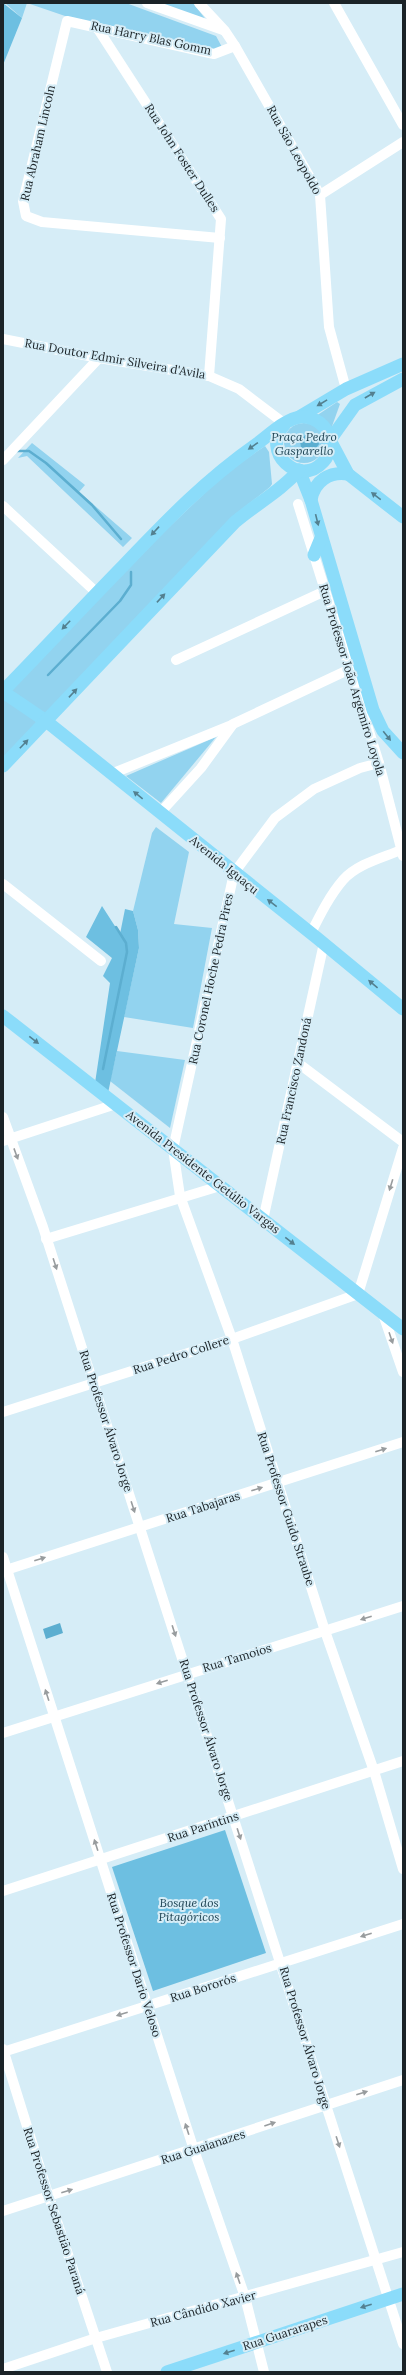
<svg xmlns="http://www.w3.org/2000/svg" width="406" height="2375" font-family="Lora,serif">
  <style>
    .green { fill: #92d3ef }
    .forest { fill: #6dbfe1 }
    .water { fill: #5caed0 }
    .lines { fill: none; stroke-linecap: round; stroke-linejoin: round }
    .stream { stroke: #5caed0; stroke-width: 2.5 }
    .minor { stroke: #fff; stroke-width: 10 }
    .major { stroke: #8bdcfa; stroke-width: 13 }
    .oneway { fill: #538090 }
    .oneway2 { fill: #989c9e }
    .labels { text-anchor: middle; stroke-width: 4; stroke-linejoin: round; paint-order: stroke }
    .street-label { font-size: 12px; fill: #1b2327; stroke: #d6edf7 }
    .park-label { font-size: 12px; font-style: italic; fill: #1f4454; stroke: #d6edf7 }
  </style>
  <rect width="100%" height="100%" fill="#d6edf7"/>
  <g class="green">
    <path d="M5,3H126L216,36L223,49L216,50L68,17L27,3L22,18Z"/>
    <path d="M157,3H193L207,21Z"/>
    <path d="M337,402L340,404L331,429L316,416Z"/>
    <circle cx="304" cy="443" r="20"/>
    <path d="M32,443L85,485L79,492L132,538L123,547L27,456L18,458Z"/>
    <path d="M265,446L269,452L272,484L270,487L232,517L3,765V697L165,531L226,473Z"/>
    <path d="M216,737L161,803L126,776Z"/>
    <path d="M156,827L189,852L174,924L212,928L193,1028L124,1017L139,948L138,930L133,911L152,833Z"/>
    <path d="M117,1051L185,1060L170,1128L110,1081Z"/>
  </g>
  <g class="forest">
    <path d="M3,3L22,18L3,65Z"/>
    <path d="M102,906L120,934L125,909L133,911L138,930L139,948L108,1093L95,1083L110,983L103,976L112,958L86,937Z"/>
    <path d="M225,1830L266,1953L153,1991L112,1867Z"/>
  </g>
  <g class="water">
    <path d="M306,434H313L317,439L319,444L314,451L308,452L301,447L300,441Z"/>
    <path d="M60,1623L63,1633L46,1639L43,1629Z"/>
  </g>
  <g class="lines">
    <g class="stream">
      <path d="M15,451H29L46,463L92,505L121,539"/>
      <path d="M48,675L120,601L131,585V572"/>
      <path d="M103,1069L127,952L126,943L116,927"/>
    </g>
    <g class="minor">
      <path d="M147,3L223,30"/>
      <path d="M199,3L225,31L235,46L320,195L329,327L346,389"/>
      <path d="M334,3L403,125"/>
      <path d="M96,26L221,219L209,376"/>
      <path d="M320,195L403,142"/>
      <path d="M220,238L42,222L26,216L23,201L67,21L214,54L235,46"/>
      <path d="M3,339L99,358L209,376L239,389L285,424"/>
      <path d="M3,460L99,358"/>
      <path d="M298,504L379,763L403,856"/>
      <path d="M3,506L97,593"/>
      <path d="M176,660L325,591"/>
      <path d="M379,763L360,768L314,789L275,818L234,873L173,1149L180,1196L232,1339L325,1631L374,1771L403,1869"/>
      <path d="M111,774L232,725"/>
      <path d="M160,813L201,768L233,724L350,669"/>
      <path d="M3,884L101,961"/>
      <path d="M311,933C320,915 330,895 343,880C357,864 382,858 401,850"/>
      <path d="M298,1063L403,1142"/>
      <path d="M3,1117L43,1227L403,2344"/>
      <path d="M3,1141L116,1104"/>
      <path d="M263,1220L324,943"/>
      <path d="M46,1239L220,1186"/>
      <path d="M383,1314L403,1372"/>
      <path d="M3,1412L232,1339L358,1294L403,1148"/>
      <path d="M3,1557L194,2150L245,2297L264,2372"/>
      <path d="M3,1571L403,1442"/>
      <path d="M3,1733L403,1606"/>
      <path d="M3,1891L403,1761"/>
      <path d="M3,2049L49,2197L107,2372"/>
      <path d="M3,2052L403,1924"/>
      <path d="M3,2211L403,2080"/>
      <path d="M3,2369L96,2338L403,2252"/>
    </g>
    <g class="major">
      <path d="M299,417L346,389L403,364"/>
      <path d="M330,440L348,474L403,517"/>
      <path d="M330,440L355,405L403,379"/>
      <path d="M299,470L311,500L373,710L383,731L403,753"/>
      <path d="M311,500C314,481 330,471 348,474"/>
      <path d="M314,555L321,538"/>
      <path d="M3,691C43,650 82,608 122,567C167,520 205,480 258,443C269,435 282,422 296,418C301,416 308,417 313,419C330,426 336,448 323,462C300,488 259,452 285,424"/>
      <path d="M3,692L46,721L317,938L403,1009"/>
      <path d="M3,766L235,522C256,504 281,491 299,470"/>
      <path d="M3,1016L403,1329"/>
      <path d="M167,2372L403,2294"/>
    </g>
  </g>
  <defs><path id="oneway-solid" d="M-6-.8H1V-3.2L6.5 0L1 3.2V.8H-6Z"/></defs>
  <g class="oneway">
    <use href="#oneway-solid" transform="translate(370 395) rotate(-30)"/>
    <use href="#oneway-solid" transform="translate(322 403) rotate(149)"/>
    <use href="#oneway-solid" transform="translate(253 446) rotate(145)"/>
    <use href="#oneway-solid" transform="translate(376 496) rotate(-142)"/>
    <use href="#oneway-solid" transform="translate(317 520) rotate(76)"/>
    <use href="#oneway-solid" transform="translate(155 531) rotate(133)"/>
    <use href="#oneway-solid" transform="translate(161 598) rotate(-47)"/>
    <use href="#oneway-solid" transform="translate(66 625) rotate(134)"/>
    <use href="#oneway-solid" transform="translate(73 693) rotate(-47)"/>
    <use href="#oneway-solid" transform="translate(387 736) rotate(51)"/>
    <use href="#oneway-solid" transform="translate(24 744) rotate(-46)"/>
    <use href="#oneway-solid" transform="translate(138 795) rotate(-141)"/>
    <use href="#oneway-solid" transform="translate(272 903) rotate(-142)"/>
    <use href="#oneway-solid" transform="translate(373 984) rotate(-140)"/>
    <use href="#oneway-solid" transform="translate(34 1040) rotate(38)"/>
    <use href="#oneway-solid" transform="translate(290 1241) rotate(38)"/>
    <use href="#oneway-solid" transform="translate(366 2306) rotate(162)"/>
    <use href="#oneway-solid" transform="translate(229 2352) rotate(162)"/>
  </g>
  <g class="oneway2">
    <use href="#oneway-solid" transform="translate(16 1154) rotate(70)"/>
    <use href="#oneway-solid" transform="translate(391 1185) rotate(107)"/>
    <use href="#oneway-solid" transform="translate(55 1264) rotate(72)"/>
    <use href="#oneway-solid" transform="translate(391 1338) rotate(71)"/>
    <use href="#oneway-solid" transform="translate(381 1450) rotate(-18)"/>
    <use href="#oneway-solid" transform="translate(257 1489) rotate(-18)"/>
    <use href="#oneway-solid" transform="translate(133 1507) rotate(72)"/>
    <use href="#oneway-solid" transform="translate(40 1559) rotate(-17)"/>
    <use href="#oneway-solid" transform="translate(366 1618) rotate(162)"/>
    <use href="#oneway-solid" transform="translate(174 1631) rotate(72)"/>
    <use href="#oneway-solid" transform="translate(162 1682) rotate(162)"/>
    <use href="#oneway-solid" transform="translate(47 1695) rotate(-108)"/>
    <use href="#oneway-solid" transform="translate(239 1834) rotate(72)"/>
    <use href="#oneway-solid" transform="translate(96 1845) rotate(-108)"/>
    <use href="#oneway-solid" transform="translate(366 1935) rotate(162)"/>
    <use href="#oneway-solid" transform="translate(122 2014) rotate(162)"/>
    <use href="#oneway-solid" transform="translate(362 2093) rotate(-18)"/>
    <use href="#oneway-solid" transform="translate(270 2124) rotate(-19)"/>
    <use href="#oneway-solid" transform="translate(187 2129) rotate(-108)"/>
    <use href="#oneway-solid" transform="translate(338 2142) rotate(72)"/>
    <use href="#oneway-solid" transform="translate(67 2191) rotate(-18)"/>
    <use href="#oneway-solid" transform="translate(238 2278) rotate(-109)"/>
  </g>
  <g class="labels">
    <g class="street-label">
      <text transform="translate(151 38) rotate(12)" y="4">Rua Harry Blas Gomm</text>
      <text transform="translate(38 143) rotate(-77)" y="4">Rua Abraham Lincoln</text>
      <text transform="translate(294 150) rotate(61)" y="4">Rua São Leopoldo</text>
      <text transform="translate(182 158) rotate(57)" y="4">Rua John Foster Dulles</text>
      <text transform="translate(115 359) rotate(10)" y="4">Rua Doutor Edmir Silveira d'Avila</text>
      <text transform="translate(352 680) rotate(73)" y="4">Rua Professor João Argemiro Loyola</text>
      <text transform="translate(224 865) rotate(39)" y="4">Avenida Iguaçu</text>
      <text transform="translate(211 979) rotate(-78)" y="4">Rua Coronel Hoche Pedra Pires</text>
      <text transform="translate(294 1081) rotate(-78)" y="4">Rua Francisco Zandoná</text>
      <text transform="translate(203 1172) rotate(38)" y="4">Avenida Presidente Getúlio Vargas</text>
      <text transform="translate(181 1355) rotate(-18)" y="4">Rua Pedro Collere</text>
      <text transform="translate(106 1421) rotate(72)" y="4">Rua Professor Álvaro Jorge</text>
      <text transform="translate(203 1507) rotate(-18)" y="4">Rua Tabajaras</text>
      <text transform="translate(286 1509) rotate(72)" y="4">Rua Professor Guido Straube</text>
      <text transform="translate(237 1658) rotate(-17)" y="4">Rua Tamoios</text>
      <text transform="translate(206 1730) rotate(72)" y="4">Rua Professor Álvaro Jorge</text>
      <text transform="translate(203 1827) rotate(-18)" y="4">Rua Parintins</text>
      <text transform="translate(134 1965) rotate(72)" y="4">Rua Professor Dario Veloso</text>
      <text transform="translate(203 1988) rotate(-18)" y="4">Rua Bororós</text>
      <text transform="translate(305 2038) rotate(73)" y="4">Rua Professor Álvaro Jorge</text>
      <text transform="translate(203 2147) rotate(-18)" y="4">Rua Guaianazes</text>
      <text transform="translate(54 2211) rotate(72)" y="4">Rua Professor Sebastião Paraná</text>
      <text transform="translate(203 2309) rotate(-15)" y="4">Rua Cândido Xavier</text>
      <text transform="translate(285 2333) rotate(-18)" y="4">Rua Guararapes</text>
    </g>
    <g class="park-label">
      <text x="304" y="441">Praça Pedro<tspan x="304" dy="14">Gasparello</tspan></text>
      <text x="189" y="1907">Bosque dos<tspan x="189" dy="14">Pitagóricos</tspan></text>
    </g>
  </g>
  <rect width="406" height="2375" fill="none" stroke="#1b2327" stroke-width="8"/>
</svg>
